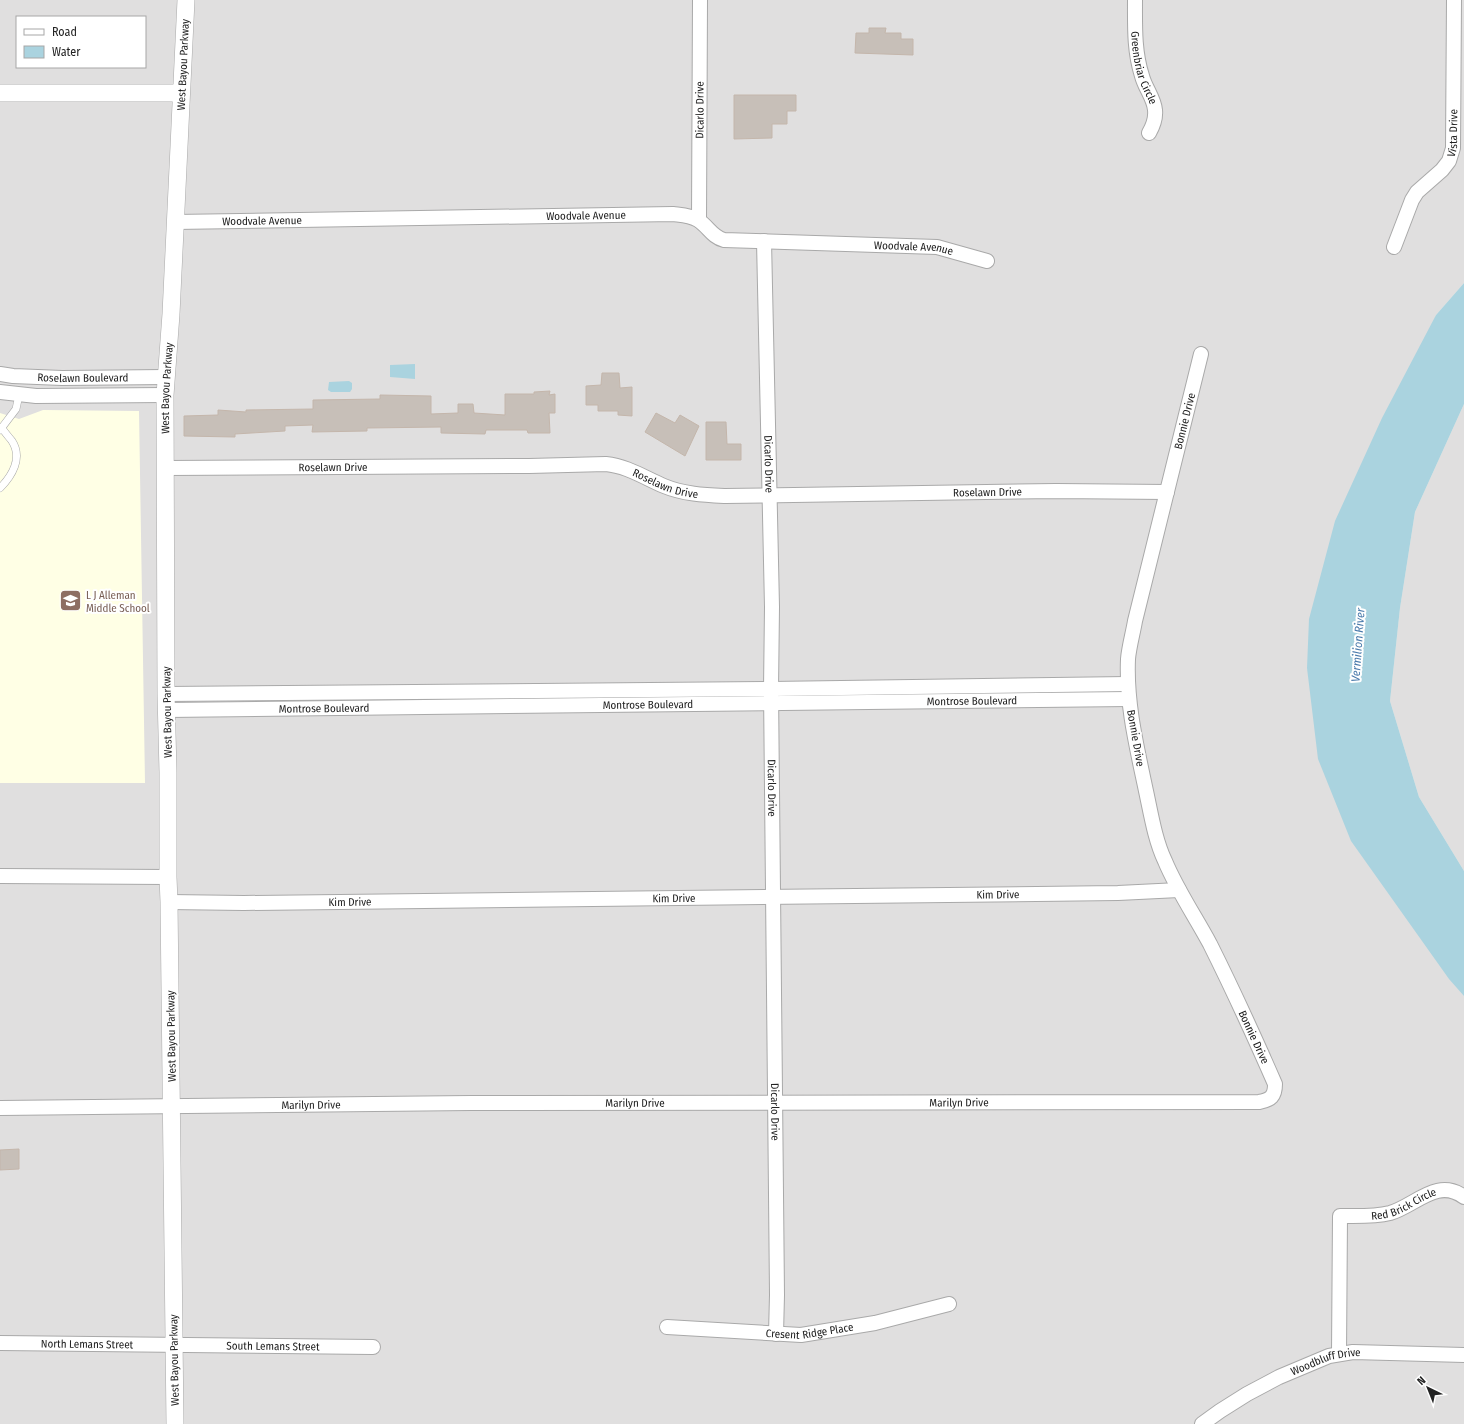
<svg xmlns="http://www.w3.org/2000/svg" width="1464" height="1424" font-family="'Fira Sans Condensed',sans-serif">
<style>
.residential{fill:#e0dfdf;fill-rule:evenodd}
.education{fill:#ffffe5}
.water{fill:#aad3df}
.building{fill:#c7bfb8;stroke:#c4b6ab}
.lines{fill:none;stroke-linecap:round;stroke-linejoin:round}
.service-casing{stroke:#a9a9a9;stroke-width:8}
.minor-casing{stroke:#a9a9a9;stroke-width:16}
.tertiary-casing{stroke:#a9a9a9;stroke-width:18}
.service{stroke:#fff;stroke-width:7}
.minor{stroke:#fff;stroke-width:14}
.tertiary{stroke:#fff;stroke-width:17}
.labels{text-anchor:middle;stroke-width:4;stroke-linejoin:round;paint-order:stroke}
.street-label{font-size:11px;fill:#222;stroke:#fff}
.education-label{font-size:11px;fill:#785e54;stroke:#fff;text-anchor:start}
.water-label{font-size:12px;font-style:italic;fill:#4a7aab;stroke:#fff}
</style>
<rect width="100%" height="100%" fill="#f2efe9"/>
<path class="residential" d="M0 0H1464V283L1436 315 1307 668 1464 994V1424H0ZM17 17H145V67H17Z
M1464 404V871L1419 797 1390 701 1400 608 1415 512Z"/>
<path class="education" d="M43 410 139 411 145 783H0V413L19 419Z"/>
<path class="water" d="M1464 283V404L1415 512 1400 608 1390 701 1419 797 1464 871V996L1449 979 1351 841 1318 759 1307 668 1309 619 1335 521 1382 418 1436 315Z
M415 364V379L390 377V365Z
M349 381 352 383V389L350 392H331L328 390 329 382Z"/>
<path class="building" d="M869 28H886L885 33H901V39H913V55L855 53 856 33H869Z
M734 95H796V111H787V124H772V138L734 139Z
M602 373H619L620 388 632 387V416L618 415V411H598V405H586V386L601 385Z
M550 391 549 395 555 394V413H549L550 433H528L527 430H486L485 434 441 433V427L367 428V431L312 432 313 425 285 426V431L235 434V437L184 436V416L218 415V410L246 412V410L313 409V400L380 399V395L431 396V414L458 413V404H473L474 413 505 415V394H534V392Z
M656 413 675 423 680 415 699 426 685 456 645 432Z
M706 422H726L727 444H741V460H706Z
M19 1149V1169L0 1170V1150Z"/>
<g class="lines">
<defs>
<path id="service" d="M0 428H2C5 433 9 437 12 441 23 458 12 476 0 488
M0 430 16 409 19 395"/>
<g id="minor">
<path id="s1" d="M1135 0C1135 26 1134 51 1142 76 1145 88 1154 98 1155 110 1156 119 1153 126 1149 133"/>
<path id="s2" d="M699 220 700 0"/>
<path id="s3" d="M175 222 673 214C681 215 690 215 698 220 708 226 712 237 724 240L937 247 987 261"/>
<path id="s4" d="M764 241 772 607 771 689 777 1295 776 1334"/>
<path id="s5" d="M1394 247 1412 200 1417 192 1442 170 1449 161 1453 148 1454 0"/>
<path id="s6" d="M0 374 13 376 62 378 166 377"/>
<path d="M0 392 36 396 165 395"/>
<path id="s7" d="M166 468 529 466 606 464C627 466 645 478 664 486 683 494 705 495 725 496L1056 491 1167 492"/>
<path d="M166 694 771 689 1128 684"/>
<path id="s8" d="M167 710 1129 699"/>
<path d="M0 876 168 877"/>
<path id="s9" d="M169 902 244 903 1118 893 1179 890"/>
<path id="s10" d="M0 1108 471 1103 1259 1102C1271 1100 1275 1096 1275 1084 1254 1036 1233 990 1210 944 1195 916 1177 890 1165 861 1155 840 1151 814 1146 791 1137 748 1126 704 1128 659 1129 647 1133 633 1135 621L1201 354"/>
<path id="s11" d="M667 1327 801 1335 875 1323 949 1304"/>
<path id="s12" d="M0 1343 373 1347"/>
<path id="s13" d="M1339 1354 1340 1216C1357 1216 1374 1217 1390 1213 1415 1206 1437 1177 1464 1197"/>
<path id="s14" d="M1202 1424 1220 1411 1247 1394 1279 1377 1329 1356 1353 1352 1464 1355"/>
</g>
<g id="tertiary">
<path d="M0 93H181"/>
<path id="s15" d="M175 1424 169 902 168 877V772L166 694 165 395 171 314 186 0"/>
</g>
</defs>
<use href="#service" class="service-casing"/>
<use href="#minor" class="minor-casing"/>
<use href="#tertiary" class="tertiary-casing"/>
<use href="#service" class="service"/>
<use href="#minor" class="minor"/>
<use href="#tertiary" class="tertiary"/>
</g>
<defs>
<symbol id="school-square" viewBox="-11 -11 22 22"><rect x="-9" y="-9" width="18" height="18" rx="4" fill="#8d6e63" stroke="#fff"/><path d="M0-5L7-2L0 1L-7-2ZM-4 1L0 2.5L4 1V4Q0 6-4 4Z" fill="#fff"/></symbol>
</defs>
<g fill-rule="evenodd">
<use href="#school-square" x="58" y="588" width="25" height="25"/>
</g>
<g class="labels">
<g class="street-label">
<text dy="4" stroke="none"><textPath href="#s15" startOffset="1360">West Bayou Parkway</textPath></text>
<text dy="4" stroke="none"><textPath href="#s1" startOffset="69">Greenbriar Circle</textPath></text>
<text dy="4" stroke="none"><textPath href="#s2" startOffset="110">Dicarlo Drive</textPath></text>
<text dy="4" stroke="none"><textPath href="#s5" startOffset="133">Vista Drive</textPath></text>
<text dy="4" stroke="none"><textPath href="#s3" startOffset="411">Woodvale Avenue</textPath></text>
<text dy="4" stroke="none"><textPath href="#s3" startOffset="87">Woodvale Avenue</textPath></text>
<text dy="4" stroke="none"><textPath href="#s3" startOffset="747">Woodvale Avenue</textPath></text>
<text dy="4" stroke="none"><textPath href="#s6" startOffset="83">Roselawn Boulevard</textPath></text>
<text dy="4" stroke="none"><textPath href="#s15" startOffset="1036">West Bayou Parkway</textPath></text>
<text dy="4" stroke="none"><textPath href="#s10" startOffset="1986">Bonnie Drive</textPath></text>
<text dy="4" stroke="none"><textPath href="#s4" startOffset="223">Dicarlo Drive</textPath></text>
<text dy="4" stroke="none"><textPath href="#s7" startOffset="167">Roselawn Drive</textPath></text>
<text dy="4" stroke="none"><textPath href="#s7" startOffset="503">Roselawn Drive</textPath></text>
<text dy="4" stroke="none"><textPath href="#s7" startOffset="827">Roselawn Drive</textPath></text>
<text dy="4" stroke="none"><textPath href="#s8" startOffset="805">Montrose Boulevard</textPath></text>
<text dy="4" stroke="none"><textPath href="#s8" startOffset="481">Montrose Boulevard</textPath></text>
<text dy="4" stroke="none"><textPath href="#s8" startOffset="157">Montrose Boulevard</textPath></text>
<text transform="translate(167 712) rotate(-91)" y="4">West Bayou Parkway</text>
<text transform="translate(1136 738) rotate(80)" y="4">Bonnie Drive</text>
<text dy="4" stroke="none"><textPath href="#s4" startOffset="547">Dicarlo Drive</textPath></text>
<text dy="4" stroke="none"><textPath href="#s9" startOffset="829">Kim Drive</textPath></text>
<text dy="4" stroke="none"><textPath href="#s9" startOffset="505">Kim Drive</textPath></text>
<text dy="4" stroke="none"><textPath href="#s9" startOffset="181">Kim Drive</textPath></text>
<text transform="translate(171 1036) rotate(-91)" y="4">West Bayou Parkway</text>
<text transform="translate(1254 1037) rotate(65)" y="4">Bonnie Drive</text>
<text dy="4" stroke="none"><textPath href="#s10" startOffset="635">Marilyn Drive</textPath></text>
<text dy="4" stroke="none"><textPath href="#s10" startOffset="959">Marilyn Drive</textPath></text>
<text dy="4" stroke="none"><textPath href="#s10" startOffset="311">Marilyn Drive</textPath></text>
<text dy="4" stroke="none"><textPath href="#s4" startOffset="871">Dicarlo Drive</textPath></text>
<text dy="4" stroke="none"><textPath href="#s13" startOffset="204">Red Brick Circle</textPath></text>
<text dy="4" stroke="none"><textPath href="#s11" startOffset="143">Cresent Ridge Place</textPath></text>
<text dy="4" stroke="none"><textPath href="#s12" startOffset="87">North Lemans Street</textPath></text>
<text dy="4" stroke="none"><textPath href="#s12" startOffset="273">South Lemans Street</textPath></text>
<text transform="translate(174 1360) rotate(-91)" y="4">West Bayou Parkway</text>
<text dy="4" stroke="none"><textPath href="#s14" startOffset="140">Woodbluff Drive</textPath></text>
</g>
<g class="education-label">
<text x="86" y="599">L J Alleman<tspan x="86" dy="13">Middle School</tspan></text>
</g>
<g class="water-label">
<text transform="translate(1358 645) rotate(-86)" y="4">Vermilion River</text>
</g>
</g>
<rect x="16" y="16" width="130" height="52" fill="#ffffff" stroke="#a7a7a7"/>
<rect x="24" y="29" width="20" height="6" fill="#ffffff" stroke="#a7a7a7"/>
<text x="52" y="36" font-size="12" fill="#222222">Road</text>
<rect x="24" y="46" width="20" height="12" fill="#aad3df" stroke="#a7a7a7"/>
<text x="52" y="56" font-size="12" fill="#222222">Water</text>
<g transform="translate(1428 1388) rotate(317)" stroke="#ffffff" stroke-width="3" paint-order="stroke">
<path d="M0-3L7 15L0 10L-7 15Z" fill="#222222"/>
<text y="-6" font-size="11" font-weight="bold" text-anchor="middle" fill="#222222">N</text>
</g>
</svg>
